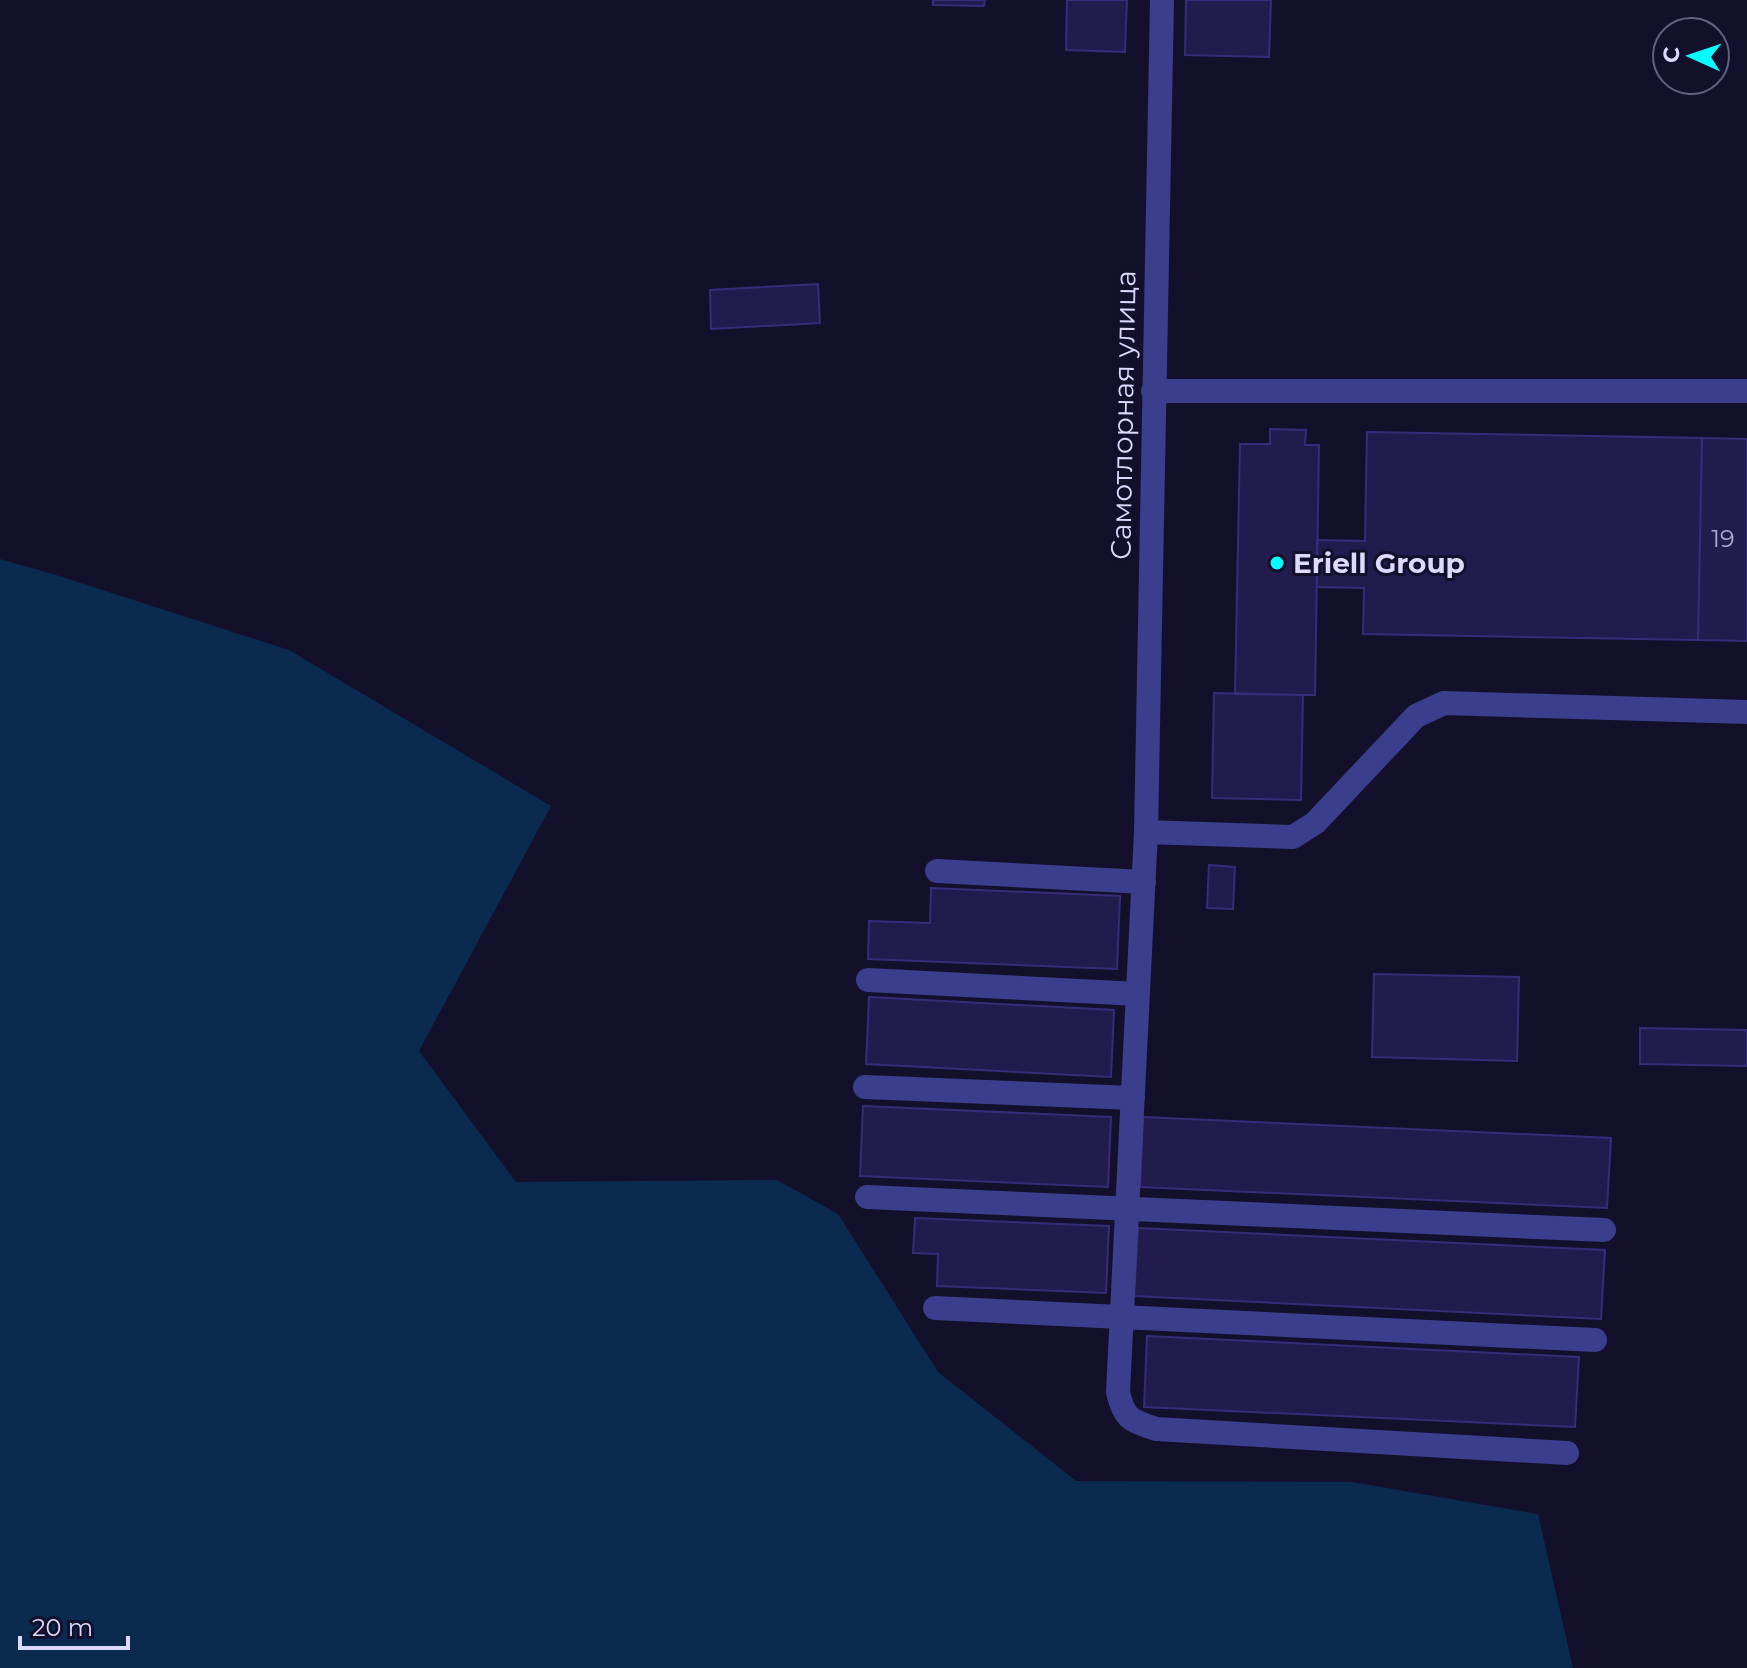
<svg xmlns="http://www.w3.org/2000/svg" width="1747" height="1668" font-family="Montserrat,sans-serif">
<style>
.water{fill:#0b2a50}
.building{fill:#211c4d;stroke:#362d7a;stroke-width:2}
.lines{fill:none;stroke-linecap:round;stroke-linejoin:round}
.minor{stroke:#3a3e8c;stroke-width:24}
.poi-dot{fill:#07fcff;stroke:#13102c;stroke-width:3}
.labels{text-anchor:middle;stroke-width:6;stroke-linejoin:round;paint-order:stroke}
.number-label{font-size:24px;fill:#adabd2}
.street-label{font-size:28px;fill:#dcdbff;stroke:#13102c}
.poi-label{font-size:28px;font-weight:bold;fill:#dcdbff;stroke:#13102c;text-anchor:start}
</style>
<rect width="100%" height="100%" fill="#13102c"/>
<path class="water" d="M0 559 56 575 289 650 551 806 419 1051 516 1182 777 1180 838 1214 938 1372 1076 1481 1352 1482 1538 1514 1573 1668H0Z"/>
<path class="building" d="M933 0H985L984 6 933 5Z
M1067 0H1127L1125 52 1066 50Z
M1186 0H1271L1269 57 1185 55Z
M818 284 820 323 711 329 710 290Z
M1270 429 1306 430 1305 445H1319L1315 695 1235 694 1240 444H1270Z
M1367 432 1702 438 1698 640 1363 634 1364 588 1317 587V540L1365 541Z
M1702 438 1747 439V641L1698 640Z
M1214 693 1303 695 1301 800 1212 798Z
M1209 865 1235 867 1233 909 1207 908Z
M931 888 1120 896 1117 969 868 959 869 921 930 923Z
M1374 974 1519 977 1517 1061 1372 1057Z
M869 997 1114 1010 1111 1077 866 1064Z
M1640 1028 1747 1030V1066L1640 1064Z
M863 1106 1111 1117 1108 1187 860 1176Z
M1143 1117 1611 1138 1607 1208 1140 1187Z
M915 1218 1109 1226 1106 1293 937 1286 938 1254 913 1253Z
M1138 1228 1605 1250 1601 1319 1134 1296Z
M1147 1336 1579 1357 1575 1427 1144 1407Z"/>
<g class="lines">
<path class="minor" d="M1162 0 1146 832 1118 1392C1124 1419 1130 1420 1156 1429L1567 1453
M1153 391H1747
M1146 832 1293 837 1315 823 1416 716 1444 703 1747 712
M937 871 1144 882
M868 980 1138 994
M865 1087 1133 1098
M867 1197 1604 1230
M935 1308 1595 1340"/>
</g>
<circle class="poi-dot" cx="1277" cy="563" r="8"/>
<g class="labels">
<g class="number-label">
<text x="1723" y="547">19</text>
</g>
<g class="street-label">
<text transform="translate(1123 415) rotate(-89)" y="10">Самотлорная улица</text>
</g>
<g class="poi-label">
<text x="1293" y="573">Eriell Group</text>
</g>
</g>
<g transform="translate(1691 56) rotate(273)"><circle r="38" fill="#13102c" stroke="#636180" stroke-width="2"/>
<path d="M0-6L14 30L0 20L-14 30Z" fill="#07fcff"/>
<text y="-12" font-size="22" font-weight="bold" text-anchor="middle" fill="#dcdbff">С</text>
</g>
<path d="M20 1636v12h108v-12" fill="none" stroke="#dcdbff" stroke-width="4"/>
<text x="32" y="1636" font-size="24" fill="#dcdbff" stroke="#13102c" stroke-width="6" paint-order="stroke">20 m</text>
</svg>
